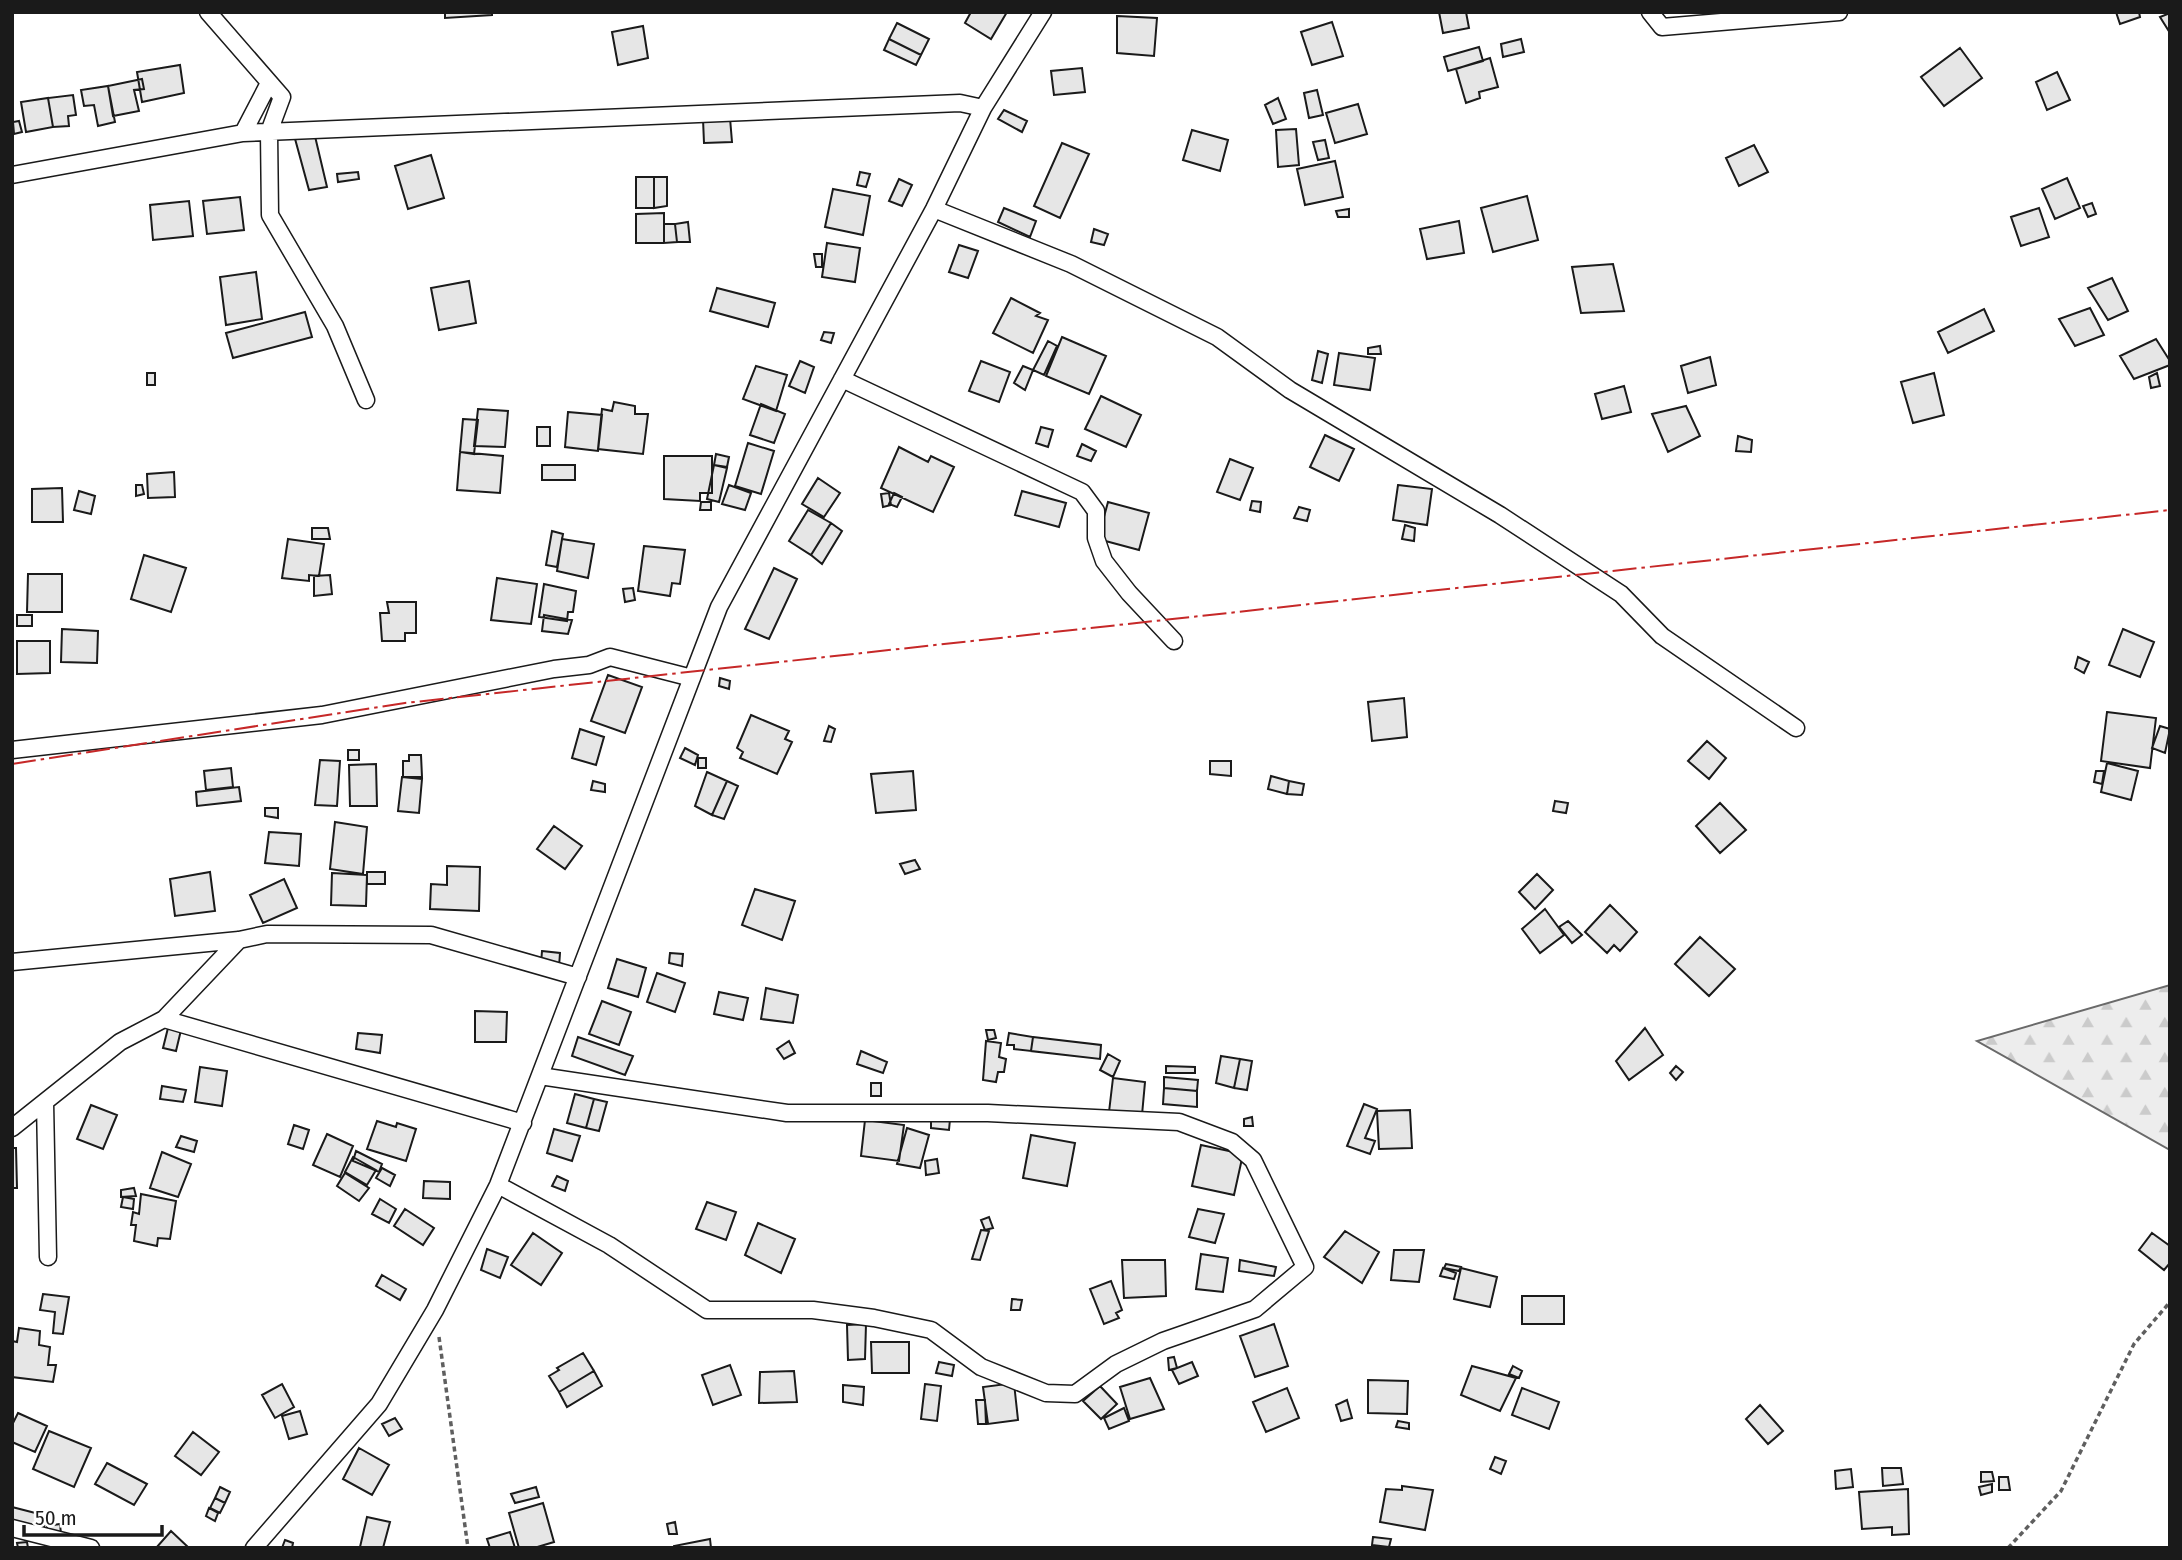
<svg xmlns="http://www.w3.org/2000/svg" width="2182" height="1560" font-family="'Fira Sans Condensed',sans-serif">
<style>
.forest{fill:url(#forest-firs);stroke:#6a6a6a;stroke-width:2}
.building{fill:#e6e6e6;stroke:#1a1a1a;stroke-width:2}
.lines{fill:none;stroke-linecap:round;stroke-linejoin:round}
.street-casing{stroke:#1a1a1a;stroke-width:19}
.path{stroke:#5f5f5f;stroke-width:3.5;stroke-dasharray:5 3.5;stroke-linecap:butt}
.street{stroke:#fff;stroke-width:16}
.power{stroke:#c62828;stroke-width:2;stroke-dasharray:24 5 3.5 5;stroke-linecap:butt}
</style>
<defs>
<pattern id="forest-firs" width="22" height="20" patternUnits="userSpaceOnUse" patternTransform="scale(1.75)"><rect width="22" height="20" fill="#ededed"/><path d="M5 1l3.5 6h-7zM16 11l3.5 6h-7z" fill="#cbcbcb"/></pattern>
</defs>
<rect width="100%" height="100%" fill="#fff"/>
<path class="forest" d="M2170 985V1150L1977 1041Z"/>
<path class="building" d="M445 12H492V15L445 18Z
M971 12H1007L991 39 965 23Z
M1439 12H1466L1469 28 1443 33Z
M2116 12H2139L2140 17 2120 24Z
M2170 13V33L2160 17Z
M1117 16 1157 18 1154 56 1117 53Z
M1332 22 1343 56 1312 65 1301 32Z
M897 23 929 39 921 55 889 39Z
M643 26 648 58 618 65 612 32Z
M889 39 921 55 916 65 884 50Z
M1521 39 1524 52 1503 57 1501 44Z
M1479 47 1483 61 1448 71 1444 57Z
M1960 48 1982 78 1944 106 1921 77Z
M1490 58 1498 87 1479 92 1480 98 1466 103 1456 69Z
M180 65 184 93 142 102 137 72Z
M1082 68 1085 92 1054 95 1051 71Z
M2057 72 2070 100 2047 110 2036 82Z
M142 79 144 89 134 90 139 111 113 116 108 86Z
M108 86 115 122 98 126 94 105 84 106 81 90Z
M1317 90 1323 115 1309 118 1304 93Z
M73 95 76 115 68 116 69 126 53 127 48 98Z
M48 98 53 127 26 132 21 102Z
M1278 98 1286 119 1273 124 1265 105Z
M1358 104 1367 134 1335 143 1326 113Z
M1004 110 1027 121 1022 132 998 119Z
M730 118 732 142 704 143 703 119Z
M19 121 22 132 14 134 13 122Z
M1296 129 1299 165 1278 167 1276 130Z
M1192 130 1228 140 1220 171 1183 160Z
M314 132 327 187 309 190 294 135Z
M1325 140 1329 158 1318 160 1313 142Z
M1062 143 1089 154 1060 218 1034 206Z
M1754 145 1768 172 1739 186 1726 158Z
M431 155 444 198 408 209 395 166Z
M1335 161 1343 197 1305 205 1297 169Z
M358 172 359 179 338 182 337 174Z
M860 172 870 174 866 187 857 185Z
M636 177H654V208H636Z
M654 177H667V206L654 208Z
M2067 178 2080 208 2055 219 2042 189Z
M899 179 912 185 902 206 889 201Z
M833 189 870 196 863 235 825 227Z
M1527 196 1538 240 1493 252 1481 208Z
M240 197 244 230 207 234 203 201Z
M189 201 193 236 153 240 150 205Z
M2092 203 2096 214 2088 217 2083 206Z
M1004 208 1036 221 1030 237 998 222Z
M2039 208 2049 237 2021 246 2011 217Z
M1349 209V217H1338L1336 211Z
M664 213V243H636V214Z
M1459 221 1464 253 1427 259 1420 229Z
M688 222 690 242H677L675 224Z
M664 224H675L677 242 664 243Z
M1094 229 1108 234 1104 245 1091 242Z
M827 243 860 248 855 282 822 277Z
M959 245 978 251 968 278 949 272Z
M814 254H822V267H816Z
M1613 264 1624 311 1581 313 1572 267Z
M256 272 262 319 226 325 220 277Z
M2112 278 2128 311 2108 320 2088 288Z
M469 281 476 323 439 330 431 288Z
M717 288 775 303 768 327 710 311Z
M1011 298 1040 313 1036 316 1048 320 1033 353 993 333Z
M2090 308 2104 335 2075 346 2059 319Z
M1984 309 1994 331 1948 353 1938 332Z
M305 312 312 337 233 358 226 333Z
M824 332 834 333 831 343 821 340Z
M1062 337 1106 356 1089 394 1046 376Z
M2156 339 2170 361V365L2134 379 2120 356Z
M1048 341 1057 346 1044 375 1033 370Z
M1380 346 1381 354H1368V348Z
M1318 351 1328 354 1322 383 1312 380Z
M1339 353 1375 358 1370 390 1334 385Z
M1710 357 1716 385 1688 393 1681 366Z
M800 361 814 367 805 393 789 386Z
M981 361 1010 372 999 402 969 391Z
M756 366 787 375 776 411 743 399Z
M1023 366 1033 370 1025 390 1014 383Z
M147 373H155V385H147Z
M1934 373 1944 415 1913 423 1901 382Z
M2157 373 2160 386 2151 388 2149 377Z
M1624 386 1631 412 1602 419 1595 394Z
M1101 396 1141 415 1126 447 1085 429Z
M614 402 635 406V414H648L643 454 598 449 602 409 612 411Z
M761 404 785 414 774 443 750 435Z
M1686 406 1700 436 1668 452 1652 414Z
M478 409 508 411 505 447 474 446Z
M568 412 602 415 598 451 565 447Z
M463 419 478 420 474 454 460 452Z
M537 427H550V446H537Z
M1041 427 1053 430 1048 447 1036 443Z
M1325 435 1354 449 1339 481 1310 467Z
M1738 436 1752 440 1751 452 1736 451Z
M748 443 774 451 761 494 735 486Z
M1082 444 1096 451 1091 461 1077 456Z
M899 447 928 462 931 456 954 467 933 512 881 488Z
M460 452 503 456 500 493 457 490Z
M716 454 729 457 727 467 714 465Z
M664 456H712V493H700V501L664 499Z
M1230 459 1253 468 1240 500 1217 492Z
M542 465H575V480H542Z
M714 465 727 468 719 502 707 499Z
M174 472 175 497 148 498 147 474Z
M818 478 840 493 824 517 802 504Z
M136 485H142L144 494 136 496Z
M729 485 751 493 745 510 722 504Z
M1398 485 1432 489 1427 525 1393 520Z
M62 488 63 522H32V489Z
M79 491 95 496 91 514 74 510Z
M1022 491 1066 503 1059 527 1015 515Z
M889 493 891 505 883 507 881 494Z
M894 493 902 497 897 507 889 504Z
M1252 501 1261 502 1260 512 1250 510Z
M701 502H711V510H700Z
M1108 502 1149 513 1139 550 1098 539Z
M1299 507 1310 510 1307 521 1294 518Z
M808 510 831 523 811 555 789 541Z
M831 523 842 531 822 564 811 555Z
M1405 525 1415 528 1414 541 1402 539Z
M312 528H328L330 539H312Z
M552 531 563 534 557 567 546 565Z
M288 539 324 544 319 576 309 575V581L282 578Z
M562 539 594 544 588 578 557 571Z
M644 546 685 550 680 584 672 583 670 596 638 591Z
M144 555 186 568 171 612 131 599Z
M774 568 797 579 769 639 745 629Z
M28 574H62V612H27Z
M330 575 332 594 314 596V576Z
M497 578 537 584 531 624 491 620Z
M544 584 576 591 573 612H568L567 621 539 617Z
M633 588 635 600 625 602 623 589Z
M387 602H416V633H405V641H382L380 613H389Z
M17 615H32V626H17Z
M544 615 572 620 568 634 542 631Z
M62 629 98 631 97 663 61 662Z
M2123 629 2154 642 2140 677 2109 665Z
M17 641H50V673L17 674Z
M2078 657 2089 662 2084 673 2075 668Z
M608 675 642 687 625 733 591 721Z
M720 678 730 681 729 689 719 686Z
M1404 698 1407 737 1372 741 1368 702Z
M2107 712 2156 718 2150 768 2101 761Z
M751 715 789 731 785 739 792 742 777 774 740 758 743 752 737 748Z
M829 726 835 729 831 742 824 741Z
M2160 726 2170 729 2165 753 2152 748Z
M580 729 604 737 596 765 572 758Z
M1707 741 1726 758 1709 779 1688 761Z
M685 748 698 755 695 765 680 758Z
M348 750H359V760H348Z
M409 755H421L422 777H403V761H409Z
M698 758H706V768H698Z
M320 760 340 761 337 806 315 805Z
M1210 761H1231V776L1210 774Z
M2107 763 2138 771 2131 800 2101 792Z
M376 764 377 806H350L349 765Z
M231 768 233 787 206 790 204 771Z
M913 771 916 810 876 813 871 774Z
M2096 771H2104L2102 784 2094 782Z
M707 772 727 781 712 815 695 806Z
M1271 776 1289 781 1287 794 1268 789Z
M402 777 422 779 419 813 398 811Z
M593 781 605 784V792L591 790Z
M727 781 738 786 724 819 712 815Z
M1289 781 1304 784 1302 795 1287 794Z
M239 787 241 801 197 806 196 792Z
M1555 801 1568 803 1566 813 1553 811Z
M1720 803 1746 830 1720 853 1696 826Z
M265 808H278V818L265 816Z
M335 822 367 827 363 874 330 869Z
M554 826 582 846 565 869 537 849Z
M269 832 301 834 299 866 265 863Z
M915 860 920 869 905 874 900 864Z
M447 866 480 867 479 911 430 909 431 884 447 885Z
M210 872 215 911 175 916 170 879Z
M367 872H385V884H367Z
M332 873 367 875 366 906 331 905Z
M1537 874 1553 890 1535 909 1519 892Z
M284 879 297 908 263 923 250 895Z
M755 889 795 901 782 940 742 925Z
M1610 905 1637 932 1620 951 1614 945 1607 953 1585 932Z
M1545 909 1564 935 1540 953 1522 929Z
M1568 921 1582 935 1572 943 1559 927Z
M1700 937 1735 969 1709 996 1675 964Z
M542 951 560 953 559 967 541 964Z
M670 953 683 954 682 966 669 963Z
M617 959 646 968 638 997 608 988Z
M657 973 685 983 675 1012 647 1002Z
M766 988 798 995 793 1023 761 1019Z
M719 992 748 998 743 1020 714 1014Z
M602 1001 631 1012 619 1045 589 1034Z
M475 1011 507 1012 506 1042H475Z
M168 1028 181 1030 176 1051 163 1048Z
M1645 1028 1663 1055 1629 1080 1616 1061Z
M986 1030H994L996 1038 988 1040Z
M358 1033 382 1035 380 1053 356 1049Z
M1009 1033 1033 1037 1031 1051 1014 1049V1045H1007Z
M578 1037 633 1056 625 1075 572 1056Z
M1033 1037 1101 1045 1100 1059 1031 1051Z
M789 1041 795 1053 784 1059 777 1049Z
M986 1041 1001 1043 999 1057 1006 1059 1004 1072H998L996 1082 983 1080Z
M861 1051 887 1062 883 1073 857 1064Z
M1108 1054 1120 1061 1113 1077 1100 1070Z
M1221 1056 1240 1059 1234 1088 1216 1083Z
M1240 1059 1252 1061 1247 1090 1234 1088Z
M1166 1066 1195 1067V1073H1166Z
M1676 1066 1683 1072 1676 1080 1670 1073Z
M200 1067 227 1071 222 1106 195 1102Z
M1164 1077 1198 1080 1197 1091 1164 1088Z
M1113 1078 1145 1082 1142 1115 1109 1112Z
M871 1083H881V1096H871Z
M162 1086 186 1090 183 1102 160 1099Z
M1164 1088 1197 1091V1107L1163 1104Z
M575 1094 594 1099 586 1128 567 1123Z
M594 1099 607 1102 599 1131 586 1128Z
M1364 1104 1377 1109 1365 1138 1375 1141 1370 1154 1347 1146Z
M91 1105 117 1115 103 1149 77 1139Z
M1410 1110 1412 1148 1379 1149 1377 1111Z
M931 1117 950 1119 949 1130 931 1128Z
M1252 1117 1253 1126H1244V1119Z
M865 1120 904 1125 899 1161 861 1156Z
M377 1121 396 1127 397 1123 416 1129 406 1161 367 1149Z
M294 1125 309 1130 303 1149 288 1144Z
M907 1128 929 1135 920 1168 897 1164Z
M554 1129 580 1136 572 1161 547 1153Z
M327 1134 353 1146 340 1177 313 1165Z
M1031 1135 1075 1143 1067 1186 1023 1178Z
M181 1136 197 1141 194 1152 176 1147Z
M1201 1145 1243 1154 1234 1195 1192 1186Z
M12 1148H16L17 1188H12Z
M356 1151 382 1164 379 1172 353 1161Z
M162 1152 191 1164 178 1197 150 1188Z
M353 1157 376 1170 367 1185 345 1172Z
M937 1159 939 1173 926 1175 925 1161Z
M382 1168 395 1175 390 1186 376 1178Z
M345 1173 369 1188 359 1201 337 1186Z
M557 1176 568 1181 565 1191 552 1186Z
M424 1181 450 1182V1199L423 1198Z
M134 1188 136 1196 121 1197V1190Z
M141 1194 176 1201 170 1239 158 1238 157 1246 134 1241 136 1225H131L133 1212 139 1214Z
M123 1197 134 1199 133 1209 121 1207Z
M380 1199 396 1209 389 1223 372 1214Z
M707 1202 736 1212 726 1240 696 1229Z
M405 1209 434 1228 423 1245 394 1226Z
M1198 1209 1224 1214 1215 1243 1189 1237Z
M989 1217 993 1228 985 1230 981 1220Z
M758 1223 795 1239 781 1273 745 1255Z
M981 1230 989 1231 980 1260 972 1259Z
M1345 1231 1379 1252 1362 1283 1324 1257Z
M533 1233 562 1253 541 1285 511 1265Z
M2152 1233 2170 1246V1263L2164 1270 2139 1250Z
M487 1249 508 1257 500 1278 481 1270Z
M1394 1250H1424L1419 1282 1391 1280Z
M1201 1254 1228 1258 1223 1292 1196 1289Z
M1122 1260H1165L1166 1296 1124 1298Z
M1240 1260 1276 1267 1274 1276 1239 1271Z
M1446 1264 1461 1267 1459 1271 1444 1268Z
M1443 1268 1456 1273 1454 1279 1440 1276Z
M1461 1268 1497 1277 1490 1307 1454 1299Z
M382 1275 406 1289 400 1300 376 1286Z
M1111 1281 1122 1310 1116 1313 1119 1318 1104 1324 1090 1289Z
M43 1294 69 1297 63 1334 53 1333 55 1312 40 1310Z
M1522 1296H1564V1324H1522Z
M1012 1299 1022 1300 1020 1310H1011Z
M866 1324 865 1359 848 1360 847 1325Z
M1274 1324 1288 1366 1255 1377 1240 1336Z
M19 1328 40 1331 39 1345 50 1347 48 1365H56L53 1382 12 1377V1341L17 1342Z
M871 1342H909V1373H872Z
M583 1353 594 1371 559 1392 549 1376 559 1370 557 1368Z
M1174 1357 1177 1368 1169 1370 1168 1358Z
M939 1362 954 1365 952 1376 936 1373Z
M1192 1362 1198 1376 1179 1384 1172 1370Z
M730 1365 741 1395 713 1405 702 1375Z
M1472 1366 1516 1378 1500 1411 1461 1395Z
M1513 1366 1522 1371 1519 1378 1509 1374Z
M594 1371 602 1386 567 1407 559 1392Z
M794 1371 797 1402 759 1403 760 1372Z
M1150 1378 1164 1409 1130 1419 1120 1387Z
M1368 1380 1408 1381 1407 1414 1368 1413Z
M1014 1383 1018 1420 988 1424 983 1387Z
M282 1384 294 1407 275 1418 262 1395Z
M925 1384 941 1386 937 1421 921 1419Z
M843 1385 864 1387 863 1405 843 1402Z
M1100 1386 1117 1404 1101 1419 1083 1401Z
M1287 1388 1299 1418 1266 1432 1253 1402Z
M1522 1388 1559 1402 1549 1429 1512 1415Z
M976 1400H985L986 1424H978Z
M1347 1400 1352 1418 1341 1421 1336 1405Z
M1760 1405 1783 1431 1768 1444 1746 1419Z
M1124 1408 1129 1421 1109 1429 1104 1418Z
M300 1411 307 1434 289 1439 282 1416Z
M18 1413 47 1426 35 1452 12 1442V1425Z
M395 1418 402 1429 389 1436 382 1424Z
M1398 1421 1409 1423V1429L1396 1427Z
M49 1431 91 1448 74 1487 33 1469Z
M193 1432 219 1452 201 1475 175 1456Z
M359 1448 389 1465 372 1495 343 1479Z
M1495 1457 1506 1461 1501 1474 1490 1469Z
M107 1463 147 1484 134 1505 95 1484Z
M1882 1468H1901L1903 1484 1883 1486Z
M1851 1469 1853 1487 1836 1489 1835 1471Z
M1981 1472H1992L1994 1481 1981 1482Z
M1999 1477H2008L2010 1490H1999Z
M1992 1484V1492L1981 1495 1979 1487Z
M1402 1486 1433 1490 1425 1530 1380 1522 1386 1489 1402 1490Z
M220 1487 230 1492 225 1503 215 1498Z
M536 1487 539 1497 515 1503 511 1494Z
M1908 1489 1909 1534 1892 1535V1527L1862 1529 1859 1492Z
M215 1498 225 1503 220 1513 210 1508Z
M543 1503 554 1542 534 1548H519L509 1513Z
M12 1507 47 1516 42 1534 12 1526Z
M209 1508 218 1513 215 1521 206 1516Z
M367 1517 390 1522 383 1548 360 1547Z
M675 1522 677 1534H669L667 1524Z
M60 1524 61 1534H47V1526Z
M171 1531 189 1548H156Z
M510 1532 515 1548H490L487 1539Z
M1373 1537 1391 1539 1389 1547 1372 1545Z
M710 1539 711 1548H674V1546Z
M285 1540 293 1543 292 1548H282Z
M27 1542 28 1548H18L17 1543Z"/>
<g class="lines">
<defs>
<path id="street" d="M208 12 282 97 269 132 270 215 335 326 366 400
M1650 12 1662 27 1839 12
M243 133 269 83
M12 175 243 133 960 103 983 108
M934 209 1071 264 1217 337 1290 390 1500 515 1621 594 1662 636 1796 728
M842 379 1082 492 1096 511V538L1104 561 1129 593 1174 641
M12 750 322 715 554 669 589 665 610 657 692 678
M12 962 239 940 267 934 431 935 578 977
M164 1019 523 1123
M45 1102 48 1257
M12 1128 120 1042 164 1019 239 940
M498 1185 609 1245 707 1310H813L874 1318 931 1330 981 1367 1046 1393 1075 1394 1116 1364 1163 1341 1255 1309 1305 1267 1253 1160 1232 1142 1179 1122 988 1113H787L540 1076
M12 1528 91 1548
M254 1548 379 1404 435 1310 498 1185 719 607 934 209 983 108 1043 12"/>
</defs>
<use href="#street" class="street-casing"/>
<path class="path" d="M439 1337 468 1548
M2008 1548 2061 1491 2134 1344 2170 1302"/>
<use href="#street" class="street"/>
<path class="power" d="M12 764 405 703 2170 510"/>
</g>
<rect width="2182" height="1560" fill="none" stroke="#1a1a1a" stroke-width="28"/>
<path d="M24 1525v10h138v-10" fill="none" stroke="#1a1a1a" stroke-width="3.5"/>
<text x="35" y="1525" font-size="21" fill="#1a1a1a" stroke="#ffffff" stroke-width="5" paint-order="stroke">50 m</text>
</svg>
